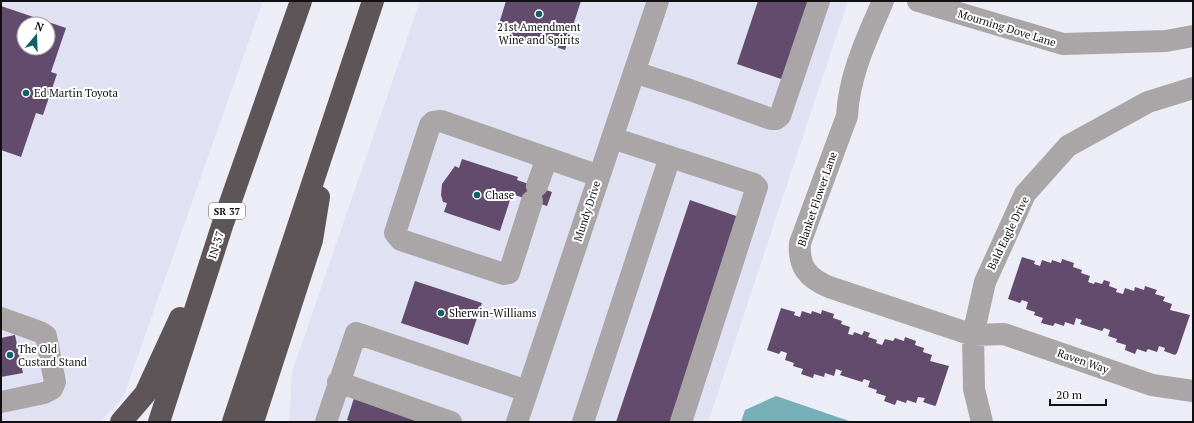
<svg xmlns="http://www.w3.org/2000/svg" width="1194" height="423" font-family="'PT Serif',serif">
<style>
.built{fill:#e0e2f3;fill-rule:evenodd}
.water{fill:#76afb7}
.building{fill:#624b6c;fill-rule:evenodd}
.lines{fill:none;stroke-linecap:round;stroke-linejoin:round}
.minor{stroke:#aaa6a7;stroke-width:22}
.highway{stroke:#5e5559;stroke-width:22}
.poi-dot{fill:#106166;stroke:#fff;stroke-width:1.5}
.labels{text-anchor:middle;stroke-width:4;stroke-linejoin:round;paint-order:stroke}
.shield{fill:#fff;stroke:#58585a;stroke-width:1}
.shield-label{font-size:10px;font-weight:bold;fill:#101013}
.poi-label{font-size:11px;fill:#101013;stroke:#fff;text-anchor:start}
.street-label{font-size:11px;fill:#101013;stroke:#fff}
</style>
<rect width="100%" height="100%" fill="#ecedf7"/>
<path class="built" d="M1 1H263L123 398 100 422H1ZM24 24H48V48H24Z
M420 1H848L708 422H289L292 372Z"/>
<path class="water" d="M776 396 852 422H741L745 410Z"/>
<path class="building" d="M506 1H581L565 50 535 40 534 44 509 35 510 31 498 27Z
M758 1H813L787 81 737 64Z
M1 6 66 28 51 72 57 74 43 115 36 113 21 157 1 150ZM24 24H48V48H24Z
M462 159 518 177 517 180 552 192 547 206 512 194 500 231 444 212 447 203 443 202 441 195 442 184 455 166 459 168Z
M690 200 742 218 674 422H616Z
M1022 257 1035 261 1034 264 1040 266 1042 260 1051 263 1052 260 1061 263 1062 259 1074 263 1073 267 1082 270 1081 273 1090 276 1088 282 1094 284 1095 282 1102 284 1104 280 1110 282 1109 286 1117 289 1116 292 1123 294 1125 288 1134 291 1135 287 1144 290 1145 286 1157 290 1155 294 1165 297 1163 301 1172 304 1170 310 1190 315 1177 353 1175 355 1164 351 1165 348 1159 346 1157 352 1148 349 1146 352 1137 349 1135 354 1125 350 1126 345 1116 342 1117 339 1108 336 1110 330 1104 328 1102 331 1080 324 1082 320 1076 318 1074 325 1065 322 1064 326 1055 323 1053 326 1041 323 1043 318 1034 315 1035 312 1026 309 1028 302 1022 300 1020 303 1008 299Z
M415 281 482 303 468 345 401 323Z
M781 308 795 312 794 315 800 317 802 311 811 314 812 311 821 314 822 310 834 314 833 318 842 321 841 324 850 327 848 334 853 335 854 332 862 335 864 331 870 333 868 337 877 340 876 343 882 345 885 339 893 341 895 338 904 341 905 337 916 341 915 345 924 348 923 352 932 355 930 361 949 366 936 405 935 406 923 402 925 398 918 397 916 403 907 400 906 403 897 400 895 405 884 401 886 396 876 393 877 390 868 387 870 381 864 379 862 382 840 375 842 371 836 369 834 376 825 373 824 377 814 374 813 378 801 374 803 369 793 366 794 363 785 360 787 353 781 351 779 354 767 350Z
M15 335 23 373 1 377V338Z
M354 398 436 422H352L347 420Z"/>
<g class="lines">
<path class="minor" d="M883 1C867 38 849 75 847 116L800 243C798 267 808 278 829 287L973 335 1004 334 1152 385 1193 391
M918 1 1063 44 1166 41 1193 36
M634 72 690 90 771 119H776L780 116 819 1
M612 138 754 184 757 187 681 422
M537 186 547 158
M532 201 509 273 504 274 401 240 395 233 430 125 433 122 441 121 599 176
M1 318 40 332 46 336 55 382 52 389 44 393 1 402
M338 382 451 422
M326 422 356 333 527 391
M517 422 658 1
M583 422 670 157
M982 422 974 389 973 335 985 282 1025 194 1068 146 1148 102 1193 88"/>
<path class="highway" d="M121 422 145 394 180 318
M159 422 223 223 301 1
M233 422 373 1
M253 422 312 240 319 197"/>
</g>
<g class="poi-dot">
<circle cx="539" cy="14" r="4"/>
<circle cx="26" cy="93" r="4"/>
<circle cx="477" cy="195" r="4"/>
<circle cx="441" cy="313" r="4"/>
<circle cx="10" cy="355" r="4"/>
</g>
<g class="labels">
<rect class="shield" x="209" y="203" width="36" height="16" rx="3"/>
<g class="shield-label">
<text x="227" y="215">SR 37</text>
</g>
<g class="poi-label">
<text x="539" y="31" text-anchor="middle">21st Amendment<tspan x="539" dy="13">Wine and Spirits</tspan></text>
<text x="34" y="97">Ed Martin Toyota</text>
<text x="485" y="199">Chase</text>
<text x="449" y="317">Sherwin-Williams</text>
<text x="18" y="353">The Old<tspan x="18" dy="13">Custard Stand</tspan></text>
</g>
<g class="street-label">
<text transform="translate(1007 28) rotate(17)" y="4">Mourning Dove Lane</text>
<text transform="translate(817 199) rotate(-71)" y="4">Blanket Flower Lane</text>
<text transform="translate(587 211) rotate(-72)" y="4">Mundy Drive</text>
<text transform="translate(1008 233) rotate(-64)" y="4">Bald Eagle Drive</text>
<text transform="translate(216 245) rotate(-72)" y="4">IN-37</text>
<text transform="translate(1083 361) rotate(19)" y="4">Raven Way</text>
</g>
</g>
<rect width="1194" height="423" fill="none" stroke="#101013" stroke-width="4"/>
<g transform="translate(36 36) rotate(19)"><circle r="19" fill="#ffffff" stroke="#9f9fa1"/>
<path d="M0-3L7 15L0 10L-7 15Z" fill="#106166"/>
<text y="-6" font-size="11" font-weight="bold" text-anchor="middle" fill="#101013">N</text>
</g>
<path d="M1050 399v6h56v-6" fill="none" stroke="#101013" stroke-width="2"/>
<text x="1056" y="399" font-size="12" fill="#101013" stroke="#ffffff" stroke-width="3" paint-order="stroke">20 m</text>
</svg>
